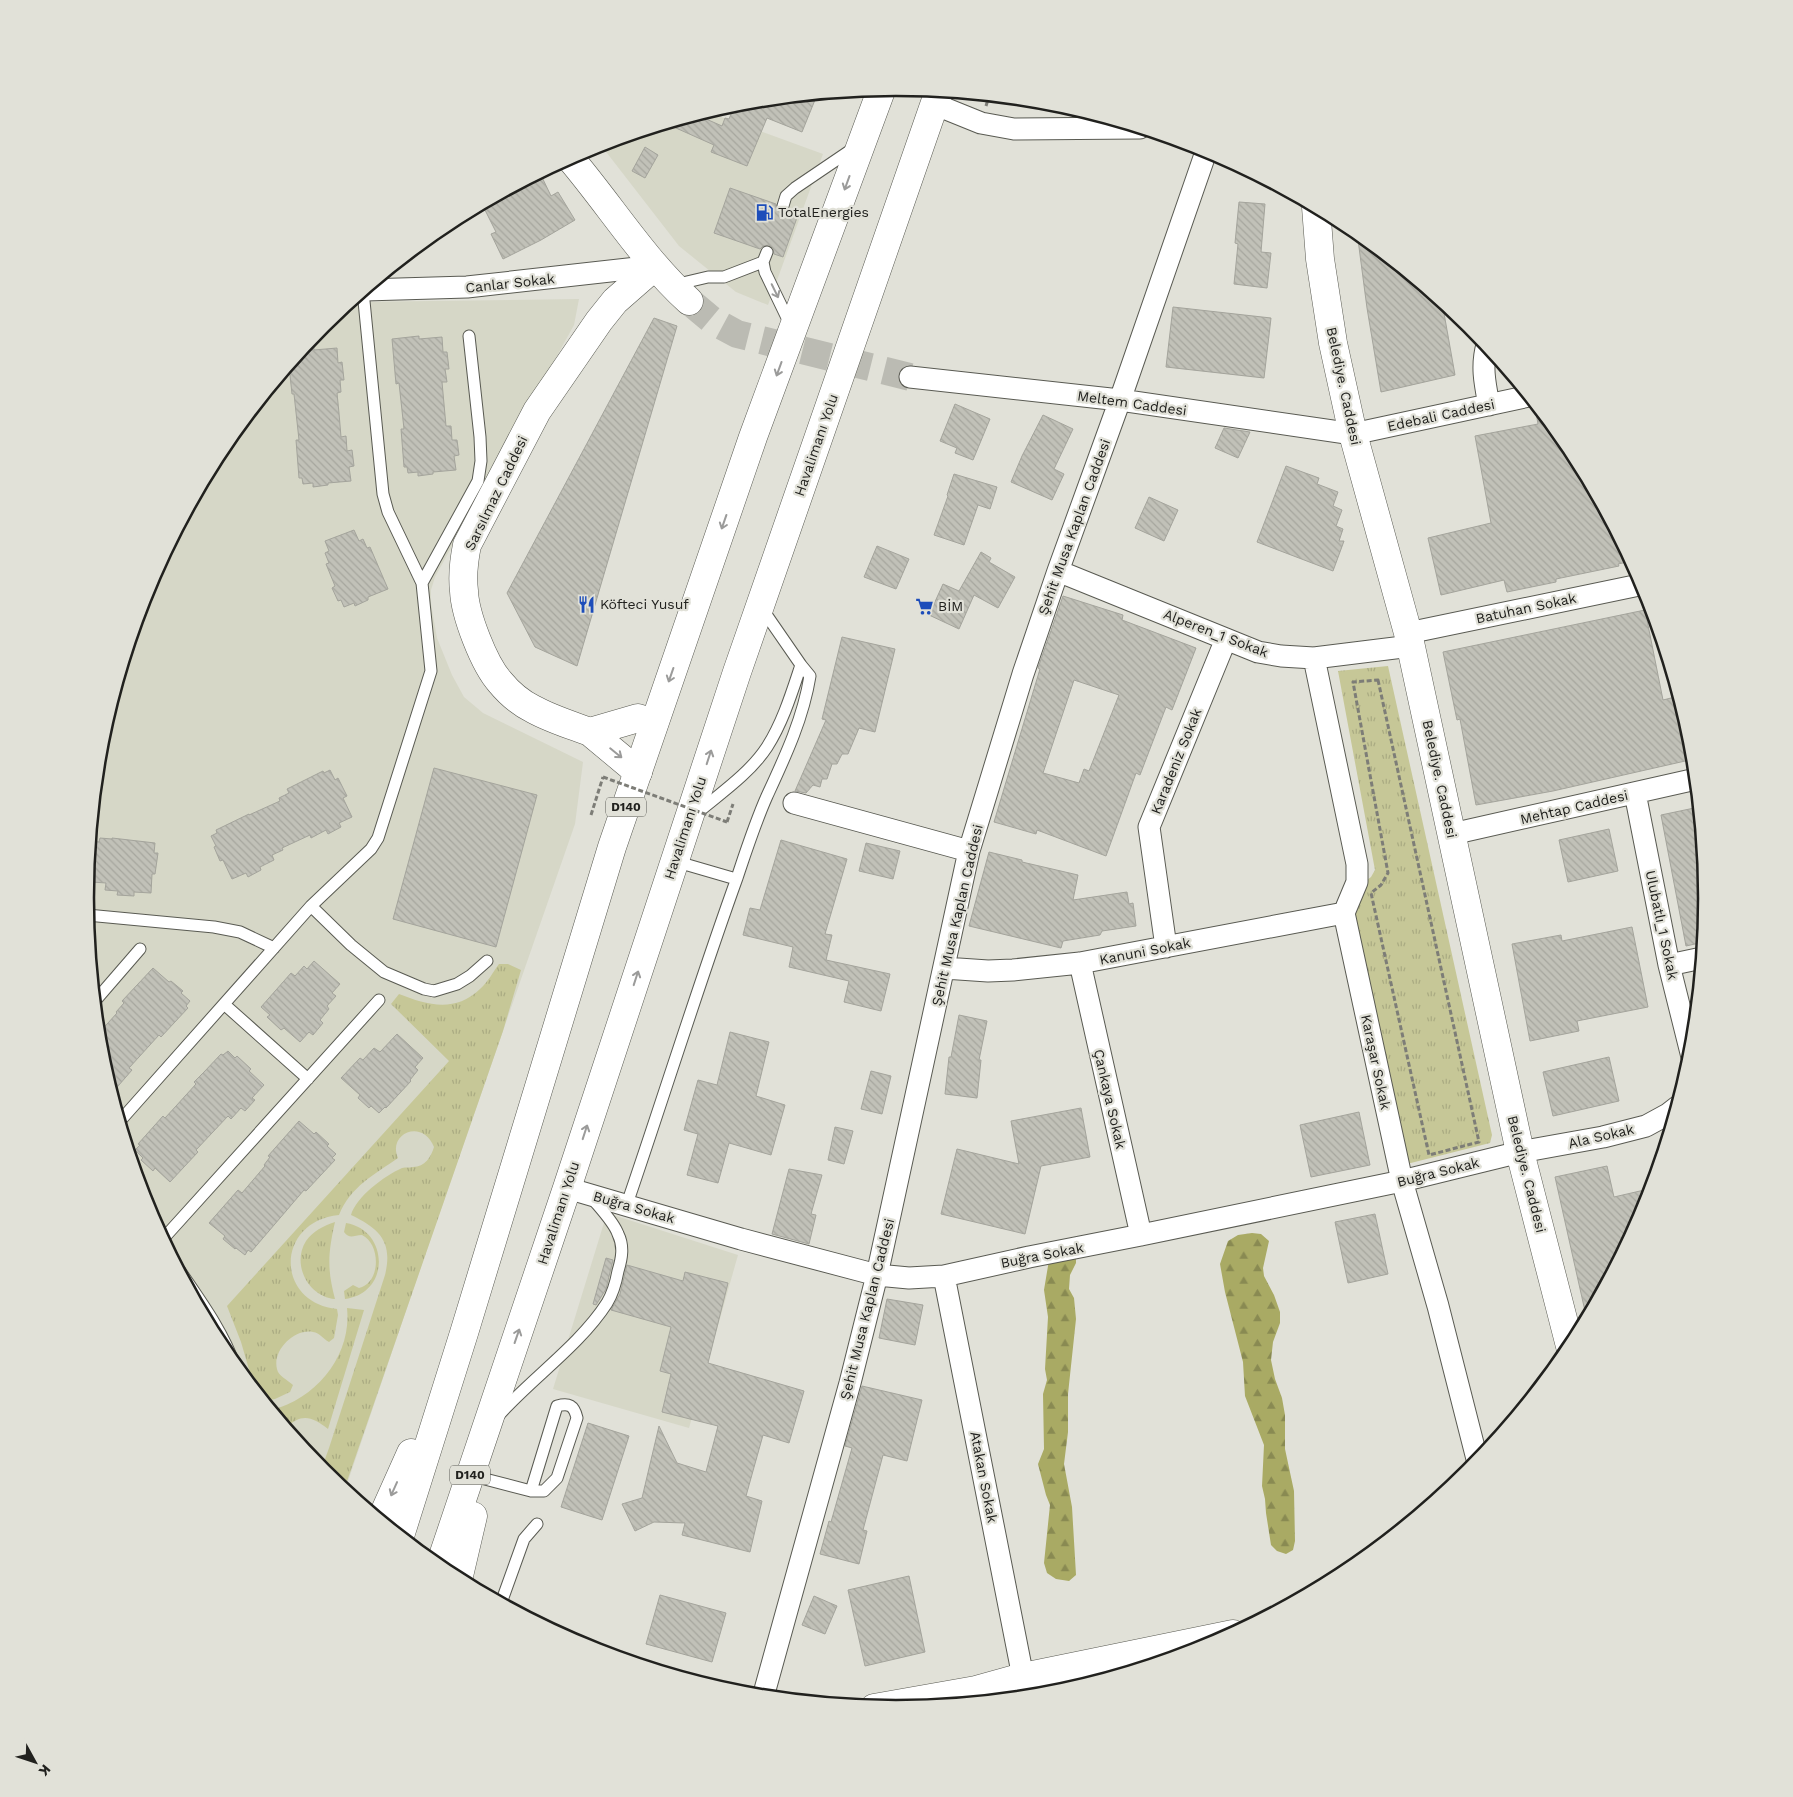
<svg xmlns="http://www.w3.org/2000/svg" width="1793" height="1797" font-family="'Work Sans',sans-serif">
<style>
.built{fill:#d6d7c7}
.forest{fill:url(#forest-firs)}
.park{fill:url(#park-tufts)}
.building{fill:url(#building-back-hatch);stroke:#a4a49c;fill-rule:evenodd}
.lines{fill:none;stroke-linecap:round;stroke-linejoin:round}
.secondary-tunnel{stroke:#bbbbb3;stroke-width:28;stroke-dasharray:28 14;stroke-linecap:butt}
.lane-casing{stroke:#595a52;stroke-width:13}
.street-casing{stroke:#595a52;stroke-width:23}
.secondary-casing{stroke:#595a52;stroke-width:29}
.highway-casing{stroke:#595a52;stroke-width:29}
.path{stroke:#7d7d77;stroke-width:3;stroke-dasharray:5 2.5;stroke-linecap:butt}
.lane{stroke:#fff;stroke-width:11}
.street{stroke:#fff;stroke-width:21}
.secondary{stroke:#fff;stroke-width:28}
.highway{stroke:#fff;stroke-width:28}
.path-bridge{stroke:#7d7d77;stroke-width:3;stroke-dasharray:5 2.5;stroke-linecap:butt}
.oneway{stroke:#9b9b9a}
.labels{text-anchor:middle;stroke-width:4.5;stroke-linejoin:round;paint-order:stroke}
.shield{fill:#e1e1d8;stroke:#5b5b56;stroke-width:1}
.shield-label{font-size:12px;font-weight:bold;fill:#21211e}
.poi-label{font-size:14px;fill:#21211e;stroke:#e1e1d8;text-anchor:start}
.street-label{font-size:14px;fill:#21211e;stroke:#e1e1d8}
.rim{fill:none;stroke:#21211e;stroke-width:2.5}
</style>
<defs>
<pattern id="forest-firs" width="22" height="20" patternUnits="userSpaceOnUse" patternTransform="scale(1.25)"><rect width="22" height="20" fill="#a9aa64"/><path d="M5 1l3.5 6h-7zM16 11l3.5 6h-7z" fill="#898a52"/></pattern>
<pattern id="park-tufts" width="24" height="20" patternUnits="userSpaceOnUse" patternTransform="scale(1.25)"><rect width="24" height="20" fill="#c6c797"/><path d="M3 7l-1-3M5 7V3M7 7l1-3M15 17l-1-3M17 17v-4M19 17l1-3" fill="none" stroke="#aaab82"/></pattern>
<pattern id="building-back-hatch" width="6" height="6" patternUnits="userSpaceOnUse" patternTransform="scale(1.25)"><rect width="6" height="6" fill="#c1c1b8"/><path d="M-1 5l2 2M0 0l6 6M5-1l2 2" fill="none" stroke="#a6a69e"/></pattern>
</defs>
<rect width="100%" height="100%" fill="#e1e1d8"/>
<path class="built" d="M708 112 823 154 768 305 736 292 679 246 600 144Z
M579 299 574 325 435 577 431 590V604L437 638 452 675 464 697 483 713 583 762 575 824 424 1258 345 1490 322 1472 222 1349 147 1209 101 1057 85 898 101 740 147 588 222 447 323 324 350 302Z
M607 1213 738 1255 689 1428 553 1389Z
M1171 1659 1055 1694 988 1701 991 1694Z"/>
<path class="forest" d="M1252 1233 1261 1234 1269 1241 1263 1268 1264 1276 1274 1295 1280 1312V1323L1273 1342 1271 1360 1275 1379 1282 1398 1285 1415V1449L1294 1491 1295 1541 1293 1550 1286 1554 1277 1551 1271 1545 1266 1513 1265 1499 1262 1486 1264 1445 1245 1396 1243 1362 1225 1292 1220 1264 1228 1241 1238 1235Z
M1050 1254 1076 1256V1263L1070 1275 1069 1289 1074 1298 1076 1319 1068 1394V1432L1064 1464 1072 1507 1076 1575 1069 1581 1056 1579 1047 1573 1044 1563 1050 1505 1046 1495 1038 1464 1044 1449 1043 1394 1047 1380 1045 1369 1048 1317 1044 1290Z"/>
<path class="park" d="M1388 666 1492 1135 1490 1143 1391 1168 1346 896 1371 877 1375 870 1338 671Z
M499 964H508L521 970 503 1031 344 1490 322 1472 317 1466 325 1459 329 1448 385 1275C393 1242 380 1229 351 1215 356 1197 384 1176 402 1168 406 1167 409 1168 413 1167 425 1167 431 1157 434 1147 423 1118 387 1133 398 1158 375 1174 350 1187 339 1215 276 1221 274 1302 337 1309L338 1315 334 1338 329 1342C323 1339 320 1333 313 1332 295 1328 272 1350 277 1369 278 1376 288 1380 293 1385L290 1392 275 1399 264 1401 255 1390 241 1342 227 1306 449 1061 391 1004 399 994C427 1005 455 1013 480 989 488 982 493 972 499 964Z
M335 1222C328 1253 327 1269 335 1299 309 1297 291 1265 306 1241 313 1231 323 1226 335 1222Z
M346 1223C389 1230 391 1293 345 1299L344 1291 353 1285 359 1288C381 1283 381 1244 362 1235 354 1235 350 1240 344 1232Z
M347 1308 364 1310 328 1429C312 1416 301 1413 286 1428L272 1410C317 1398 352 1355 347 1308Z"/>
<path class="building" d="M817 95 802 132 767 118 747 166 711 152 714 145 667 124 697 115 722 126 725 118 729 119 735 104Z
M645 147 658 155 645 178 632 171Z
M540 173 551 196 558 192 575 220 541 240 503 259 491 234 496 232 482 204Z
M730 188 776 204V208L780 213H785L790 209 799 212 783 257 774 254 773 248 769 245 763 246 760 249 714 233Z
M1239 202 1265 204 1261 252 1271 253 1267 288 1234 284 1238 244 1235 243Z
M1357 232 1442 302 1455 375 1381 392 1367 308Z
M1173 307 1271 318 1264 378 1166 367Z
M654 318 677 326 577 666 535 647 507 593Z
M313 336 314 350 337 348 338 363 342 362 344 380H340L341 392 337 393 339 413 341 437 346 436 347 451 352 450 354 466 349 467 351 481 328 483V485L313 487V483L303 484 302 478H299L296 440H299L294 394H292L289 366Z
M419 336V339L442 337 443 352H447L449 369H445L447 382H442L446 426H451L452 440H457L459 455 454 456 456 470 433 472V474L418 476V472L408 473 407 467H404L401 429H404L399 383 396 384 392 339Z
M955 404 990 419 973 460 955 453 957 448 940 441Z
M1537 406 1571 448 1632 561 1618 564 1619 566 1556 579V582L1507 592 1504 580 1441 595 1428 538 1491 523 1475 436 1538 424 1535 407Z
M1043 415 1073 429 1054 469 1064 474 1052 500 1011 482 1022 456Z
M1224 428 1250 432 1238 458 1215 448Z
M1286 466 1319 478 1317 484 1338 492 1333 506 1342 510 1336 526 1343 529 1339 541H1344L1333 571 1257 542Z
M954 474 997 487 990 509 978 505 964 545 934 535 948 496 947 495Z
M1149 497 1178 510 1164 541 1135 528Z
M354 530 359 541 363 539 367 548 370 547 388 589 368 597V600L355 606 354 603 344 607 341 600 338 601 332 588 335 586 326 564 329 563 325 553 329 551 325 541Z
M877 546 909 559 896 589 864 577Z
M981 552 991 558 989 562 1015 577 998 608 974 595 959 629 929 615 943 584 959 591Z
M1063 596 1123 615 1122 620 1196 648 1172 710 1166 707 1140 775 1136 773 1106 856 1037 830 1036 834 994 822 1040 669 1038 668ZM1074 680 1119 695 1089 771 1084 769 1079 783 1043 773Z
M1645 610 1663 700 1679 696 1692 740 1694 759 1553 791 1476 805 1460 719 1457 720 1443 652Z
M842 637 895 649 875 732 859 728 848 754H842L837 764H832L827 779H822L820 787 813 785 806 793 795 791 826 720 822 719Z
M434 768 537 795 496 947 393 919Z
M330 770 335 780 338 778 347 796 343 798 352 817 339 823 341 827 328 834 326 830 311 838 310 835 282 848 283 850 272 855 274 860 260 867 261 870 248 877 246 873 232 879 223 860 220 861 214 847 216 846 211 836 217 833 216 830 249 814V815L280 801 279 798 289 793 287 789 323 771 324 773Z
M1699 807 1708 899 1704 942 1686 946 1661 815Z
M1609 829 1618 871 1568 882 1559 840Z
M100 838 112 839V838L155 843 154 853H158L155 874H152L151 893 134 892V896L117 895 118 891 105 890 106 883 92 882V878L87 877 91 841 99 842Z
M781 840 847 859 825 934 832 935 826 960 890 974 881 1011 844 1002 849 981 789 967 793 947 743 935 750 908 760 910Z
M866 843 900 851 893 879 859 871Z
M989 852 1022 860V862L1078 875 1073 900 1127 892 1129 904 1133 903 1136 926 1102 931 1100 935 1063 941 1061 948 969 926Z
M1632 927 1648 1007 1577 1021 1579 1031 1530 1041 1512 944 1561 935 1562 941Z
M314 961 340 984 332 993 336 996 327 1006 329 1009 320 1020 323 1023 313 1035 309 1032 300 1042 284 1028 281 1030 267 1017 270 1015 261 1007 291 973 295 976 304 966 307 969Z
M153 968 169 982 171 981 183 991 181 993 190 1001 186 1006 188 1008 161 1037 159 1035 129 1068 132 1070 112 1093 101 1057 98 1034 117 1013 116 1012 124 1003 122 1001Z
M959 1015 987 1021 979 1060H981L977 1098 945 1094 949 1057H951Z
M730 1032 769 1042 756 1096 785 1105 771 1155 729 1143 718 1183 687 1175 698 1134 684 1130 698 1080 717 1085Z
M397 1034 423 1058 415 1067 418 1070 410 1080 411 1081 386 1108 385 1107 379 1113 371 1106 369 1108 358 1098 360 1095 341 1078 360 1058 363 1060 374 1048 380 1052Z
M228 1051 235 1058 237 1056 251 1069 249 1071 264 1085 252 1098 255 1100 245 1111 241 1108 231 1119 228 1116 196 1150 198 1152 170 1182 155 1168 153 1171 141 1160 143 1158 135 1150 140 1145 138 1144 163 1116 165 1118 176 1106 196 1084 194 1082 204 1072 221 1054 223 1055Z
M1609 1057 1619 1101 1553 1116 1543 1072Z
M871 1071 891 1076 882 1114 861 1109Z
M1081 1108 1090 1157 1041 1166 1025 1234 941 1214 957 1149 1019 1164 1011 1121Z
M1359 1112 1370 1165 1311 1177 1300 1125Z
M299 1121 314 1134 316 1132 329 1144 327 1146 336 1154 332 1158 335 1160 306 1191 304 1190 251 1252 248 1250 245 1255 236 1248 235 1249 223 1239 225 1236 209 1223 238 1190 242 1193 265 1166 264 1165 270 1157 268 1156Z
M835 1127 853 1131 844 1164 828 1160Z
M1607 1166 1614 1197 1653 1188 1646 1209 1587 1320 1555 1177Z
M789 1169 822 1175 811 1214 816 1215 809 1244 772 1234Z
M1375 1214 1388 1274 1348 1283 1335 1222Z
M606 1258 613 1260 606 1289 596 1305 593 1304Z
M627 1265 683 1281 685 1272 728 1283 708 1363 804 1391 789 1443 763 1435 746 1496 762 1501 750 1552 682 1535 685 1523 654 1522 635 1531 622 1504 642 1498 659 1426 677 1463 706 1472 718 1426 662 1412 671 1374 660 1371 671 1327 611 1310 620 1294Z
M887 1299 923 1305 915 1345 879 1338Z
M862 1386 922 1400 907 1461 883 1455 863 1530 867 1531 859 1564 820 1554 829 1521 831 1522 852 1448 845 1446Z
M588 1423 629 1436 602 1520 561 1507Z
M909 1576 925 1652 865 1666 848 1590Z
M660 1595 726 1613 712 1662 646 1644Z
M814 1596 837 1606 825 1634 802 1625Z"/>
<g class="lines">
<path class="secondary-tunnel" d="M689 301 713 321 737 334 910 377"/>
<defs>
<path id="lane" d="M783 206 786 196 795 188 854 148
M767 252 763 262 765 272 791 326
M674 285 708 277H724L763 262
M363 291 383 494 388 512 422 583 478 481 481 461 480 437 469 336
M697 813C721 793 750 773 767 747 783 722 792 692 801 665L761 607
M674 861 736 879
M311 906 351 945 384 972 424 989 434 991 457 984 470 976 487 961
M87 915 214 927 240 932 274 948
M95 1001 140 949
M224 1004 308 1079
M120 1121 311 906 371 849 378 838 431 671 422 583
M627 1204C664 1096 698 986 737 878 746 851 755 823 767 796 785 757 803 719 810 676L801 665
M163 1239 379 1000
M180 1271C201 1302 222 1330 235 1366
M499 1415C532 1378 580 1345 607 1303 613 1293 616 1282 618 1271 622 1258 624 1246 618 1234 614 1222 599 1207 591 1197
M481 1478 531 1491H544L557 1478 577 1418C574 1405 569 1403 557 1406L531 1491
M501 1603 524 1539 537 1524"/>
<path id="street" d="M934 104 981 123 1014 129 1140 128
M365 290 467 287 655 266
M1487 345C1481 366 1485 384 1489 405
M910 377 1120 400 1353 434 1529 396
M1058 571 1258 652 1281 656 1314 658 1411 646
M1408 633 1644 584
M1314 658 1357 864V882L1344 913 1402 1181 1438 1306 1478 1463
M1635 793 1669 965 1692 1057
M794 803 969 851
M1452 834 1696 779
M1166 947 1149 827 1226 639
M1080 963 1141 1235
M1669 965 1702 958
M944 968 988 971 1013 970 1080 963 1344 913
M567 1188 741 1239 877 1275 909 1278 944 1276 1029 1257 1141 1235 1402 1181 1520 1152 1603 1137 1646 1126 1668 1114 1677 1107
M944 1276 1023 1677
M763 1697 850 1383 877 1275 969 851 1023 674 1058 571 1120 400 1207 149"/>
<path id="secondary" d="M570 158C610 205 643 259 689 301
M1316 207 1320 259 1333 343 1353 434 1408 633 1520 1152 1571 1350
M590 732C571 725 551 719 533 709 521 703 509 693 500 682 484 664 465 615 464 591 462 575 464 560 467 545L537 411 599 321 615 301 655 266
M638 772 590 732 638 718 654 723
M874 1708 976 1690 1023 1677 1233 1634"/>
<path id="highway" d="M381 1520 411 1453
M400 1536 464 1333 612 847 753 437 882 88
M439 1568 567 1188 737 672 939 91
M458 1580 473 1516"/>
</defs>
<use href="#lane" class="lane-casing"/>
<use href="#street" class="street-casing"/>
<use href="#secondary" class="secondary-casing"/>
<use href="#highway" class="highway-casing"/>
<path class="path" d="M986 106 989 96
M1508 370 1509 377 1513 376
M1378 680 1479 1142 1429 1155 1371 893 1381 885 1388 873 1353 682Z
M591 815 603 777
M727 822 733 804"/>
<use href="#lane" class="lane"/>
<use href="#street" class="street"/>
<use href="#secondary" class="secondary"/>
<use href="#highway" class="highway"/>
<path class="path-bridge" d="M603 777 727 822"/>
</g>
<defs><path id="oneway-shaft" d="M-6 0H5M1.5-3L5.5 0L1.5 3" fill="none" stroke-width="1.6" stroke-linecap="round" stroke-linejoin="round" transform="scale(1.25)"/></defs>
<g class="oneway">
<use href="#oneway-shaft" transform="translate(847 183) rotate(110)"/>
<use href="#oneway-shaft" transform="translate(775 291) rotate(64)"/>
<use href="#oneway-shaft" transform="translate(779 369) rotate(110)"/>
<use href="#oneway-shaft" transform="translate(724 522) rotate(109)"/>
<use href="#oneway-shaft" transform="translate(671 675) rotate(109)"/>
<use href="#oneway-shaft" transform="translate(616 753) rotate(39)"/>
<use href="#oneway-shaft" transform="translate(709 757) rotate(-72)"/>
<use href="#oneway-shaft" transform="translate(636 978) rotate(-72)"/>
<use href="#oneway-shaft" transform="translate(585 1132) rotate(-72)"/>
<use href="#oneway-shaft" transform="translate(517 1336) rotate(-71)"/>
<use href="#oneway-shaft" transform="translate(394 1489) rotate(114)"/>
</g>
<defs>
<symbol id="fuel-bare" viewBox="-9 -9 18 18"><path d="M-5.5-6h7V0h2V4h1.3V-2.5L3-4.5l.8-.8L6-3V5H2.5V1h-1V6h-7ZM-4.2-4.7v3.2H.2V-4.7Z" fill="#1d4dba" stroke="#e1e1d8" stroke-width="2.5" paint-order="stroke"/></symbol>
<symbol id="restaurant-bare" viewBox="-9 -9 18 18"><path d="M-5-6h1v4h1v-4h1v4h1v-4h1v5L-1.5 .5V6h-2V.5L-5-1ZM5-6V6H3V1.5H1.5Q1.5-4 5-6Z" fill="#1d4dba" stroke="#e1e1d8" stroke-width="2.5" paint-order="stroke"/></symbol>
<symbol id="supermarket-bare" viewBox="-9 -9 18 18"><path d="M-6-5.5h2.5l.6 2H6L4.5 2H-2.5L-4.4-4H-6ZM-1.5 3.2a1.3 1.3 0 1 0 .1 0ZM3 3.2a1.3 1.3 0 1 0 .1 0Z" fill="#1d4dba" stroke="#e1e1d8" stroke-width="2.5" paint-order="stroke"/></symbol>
</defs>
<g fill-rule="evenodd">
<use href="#fuel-bare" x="752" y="200" width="25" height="25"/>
<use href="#restaurant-bare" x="574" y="592" width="25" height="25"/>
<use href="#supermarket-bare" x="912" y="594" width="25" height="25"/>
</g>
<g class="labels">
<g class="shield">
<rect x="606" y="797.5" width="40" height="19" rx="4"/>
<rect x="450" y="1465.5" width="40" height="19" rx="4"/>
</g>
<g class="shield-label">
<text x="626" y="811">D140</text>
<text x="470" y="1479">D140</text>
</g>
<g class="poi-label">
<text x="778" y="217">TotalEnergies</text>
<text x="600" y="609">Köfteci Yusuf</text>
<text x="938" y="611">BİM</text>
</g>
<g class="street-label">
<text transform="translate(510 283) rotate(-6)" y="5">Canlar Sokak</text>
<text transform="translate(1344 386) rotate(78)" y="5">Belediye. Caddesi</text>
<text transform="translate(1132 403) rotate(8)" y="5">Meltem Caddesi</text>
<text transform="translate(1441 415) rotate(-12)" y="5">Edebali Caddesi</text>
<text transform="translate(816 445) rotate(-71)" y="5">Havalimanı Yolu</text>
<text transform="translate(496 493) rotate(-64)" y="5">Sarsılmaz Caddesi</text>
<text transform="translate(1074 527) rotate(-70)" y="5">Şehit Musa Kaplan Caddesi</text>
<text transform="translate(1526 608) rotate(-12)" y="5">Batuhan Sokak</text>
<text transform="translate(1216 633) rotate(21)" y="5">Alperen_1 Sokak</text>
<text transform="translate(1176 761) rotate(-68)" y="5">Karadeniz Sokak</text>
<text transform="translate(1440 779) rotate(78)" y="5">Belediye. Caddesi</text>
<text transform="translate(1574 807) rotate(-13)" y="5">Mehtap Caddesi</text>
<text transform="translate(685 828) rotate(-72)" y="5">Havalimanı Yolu</text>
<text transform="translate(957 915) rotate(-77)" y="5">Şehit Musa Kaplan Caddesi</text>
<text transform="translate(1662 925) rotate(78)" y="5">Ulubatlı_1 Sokak</text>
<text transform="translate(1145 951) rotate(-11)" y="5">Kanuni Sokak</text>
<text transform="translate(1376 1062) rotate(78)" y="5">Karaşar Sokak</text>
<text transform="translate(1110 1099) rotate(77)" y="5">Çankaya Sokak</text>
<text transform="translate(1601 1136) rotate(-13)" y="5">Ala Sokak</text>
<text transform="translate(1438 1172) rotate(-14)" y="5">Buğra Sokak</text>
<text transform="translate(1527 1174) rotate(76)" y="5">Belediye. Caddesi</text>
<text transform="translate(634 1207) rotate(16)" y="5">Buğra Sokak</text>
<text transform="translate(558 1213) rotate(-72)" y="5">Havalimanı Yolu</text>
<text transform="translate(1042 1255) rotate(-11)" y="5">Buğra Sokak</text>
<text transform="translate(867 1309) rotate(-76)" y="5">Şehit Musa Kaplan Caddesi</text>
<text transform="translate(984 1477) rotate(79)" y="5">Atakan Sokak</text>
</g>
</g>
<path d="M0 0H1793V1797H0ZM94 898a802 802 0 1 1 1604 0a802 802 0 1 1-1604 0Z" fill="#e1e1d8" fill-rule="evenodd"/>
<path class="rim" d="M94 898a802 802 0 1 1 1604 0a802 802 0 1 1-1604 0Z"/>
<g transform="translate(35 1762) rotate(130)" stroke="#e1e1d8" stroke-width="4" paint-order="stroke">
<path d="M0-4L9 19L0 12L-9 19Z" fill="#21211e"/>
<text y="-8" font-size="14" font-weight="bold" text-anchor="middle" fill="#21211e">K</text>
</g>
</svg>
